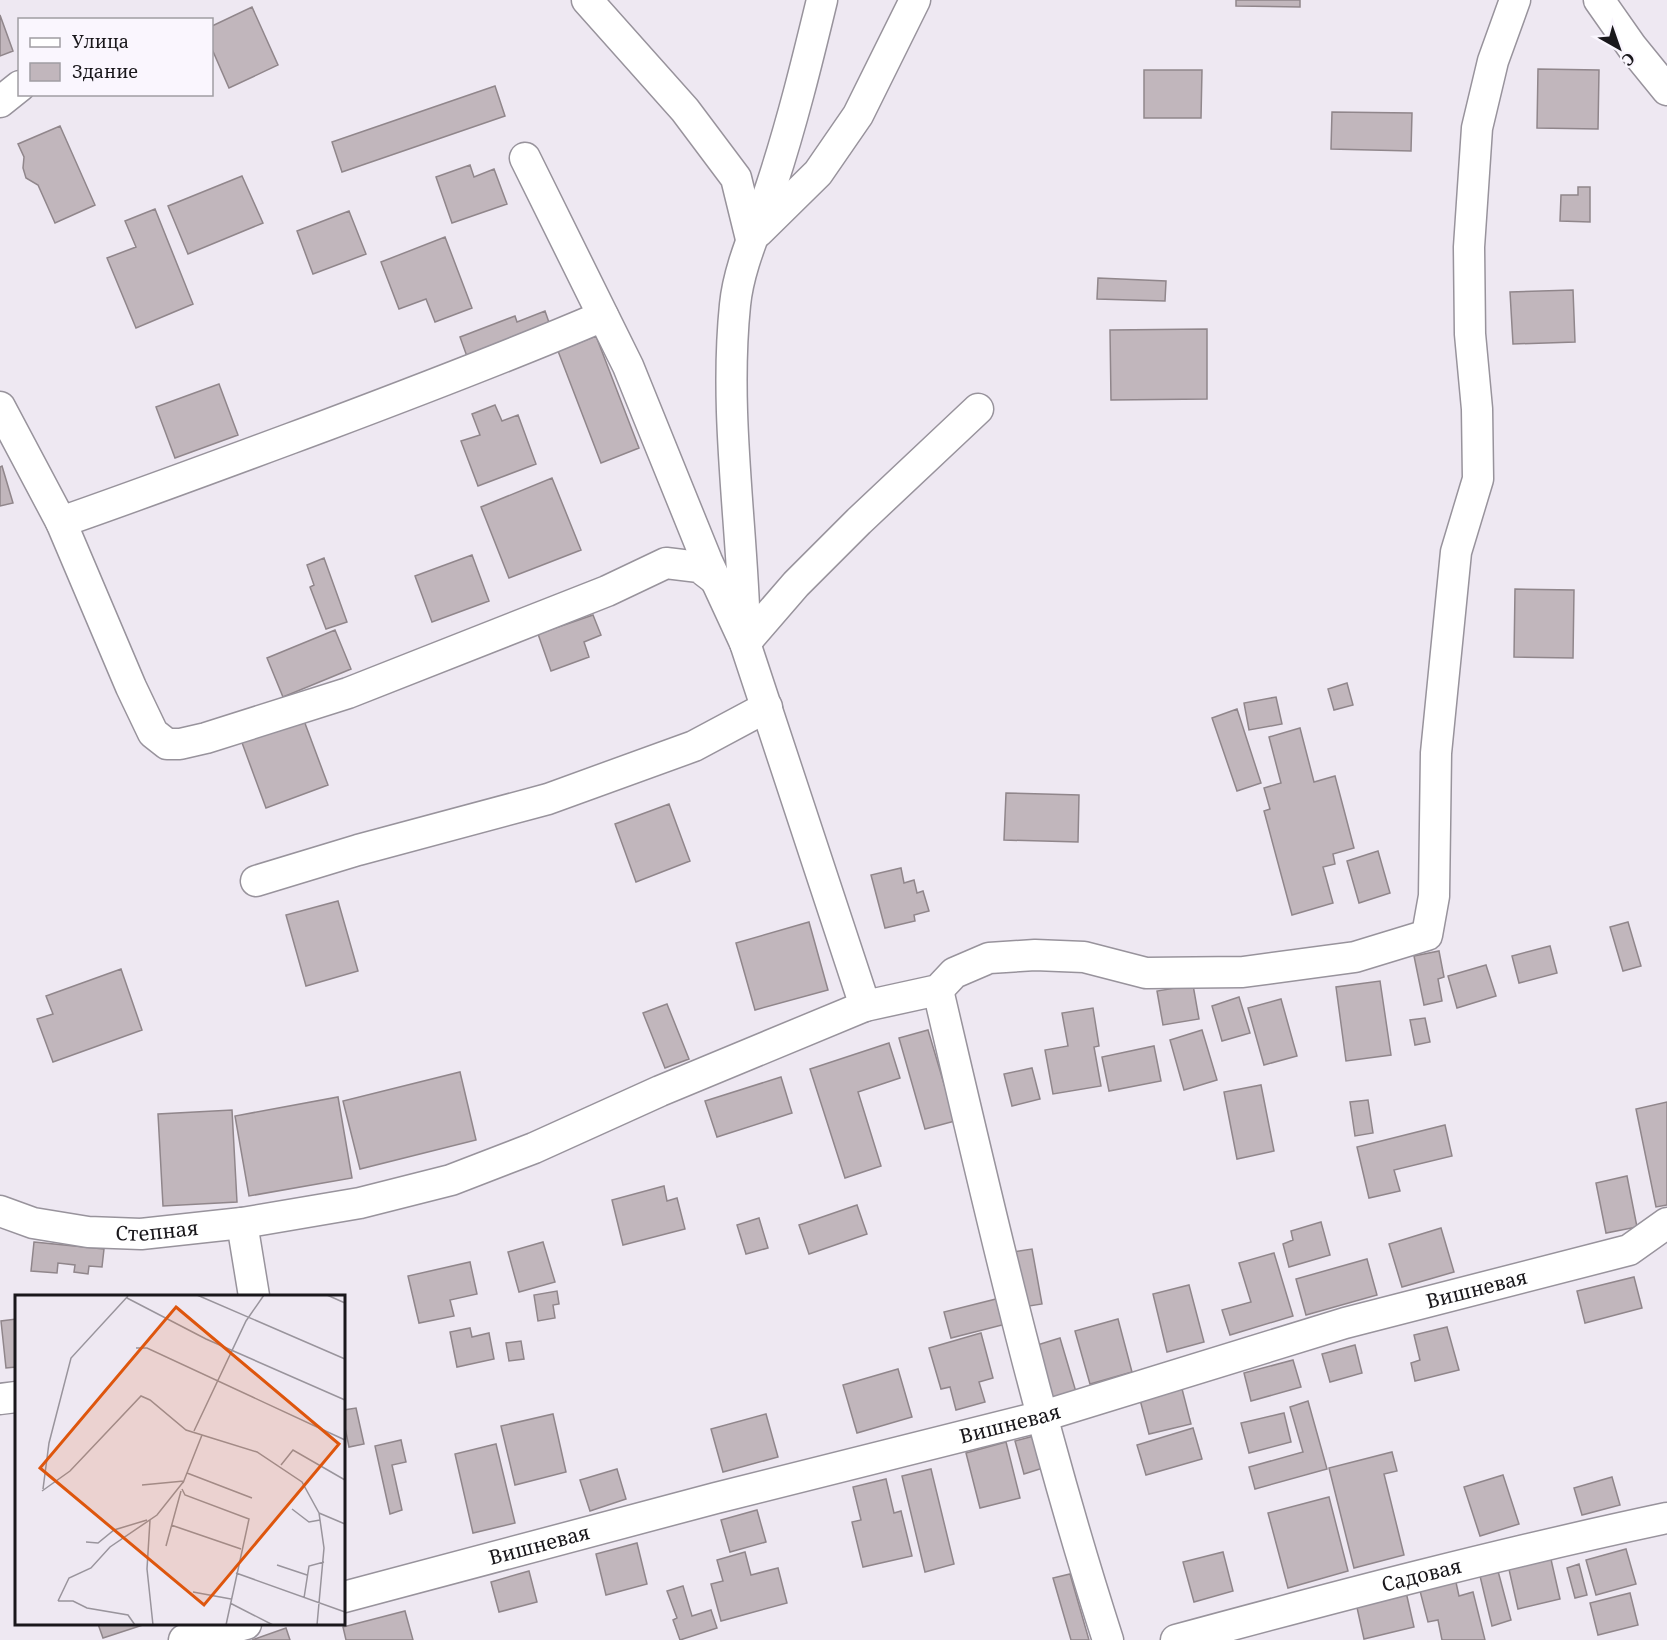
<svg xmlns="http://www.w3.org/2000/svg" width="1667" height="1640" font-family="'Noto Serif',serif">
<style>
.building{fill:#c1b6bc;stroke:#90868b;stroke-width:1.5}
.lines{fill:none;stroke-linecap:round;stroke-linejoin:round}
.street-casing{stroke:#98939c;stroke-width:33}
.street{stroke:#fff;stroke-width:30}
.labels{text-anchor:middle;stroke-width:5;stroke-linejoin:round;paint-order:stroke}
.street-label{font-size:20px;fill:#19171b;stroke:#faf6fe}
.inset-road{fill:none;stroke:#99949c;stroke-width:1.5}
.view{fill:#de560d;fill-opacity:0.15;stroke:#de560d;stroke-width:3}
.inset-edge{fill:none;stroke:#19171b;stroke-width:3}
</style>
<rect width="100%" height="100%" fill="#eee8f2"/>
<path class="building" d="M1236 0H1300V7L1236 6Z
M252 7 278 65 229 88 212 49V26Z
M0 15 13 51 0 56Z
M1538 69 1599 70 1598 129 1537 128Z
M1144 70H1202L1201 118H1144Z
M495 86 505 116 342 172 332 142Z
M1332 112 1412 113 1411 151 1331 149Z
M60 126 95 205 55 223 38 185 26 178 23 168 24 157 18 144Z
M470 165 474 177 494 169 507 204 452 223 436 177Z
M242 176 263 223 188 254 168 206Z
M1578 187H1590V222L1560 221 1561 195H1578Z
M155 209 193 304 136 328 107 258 136 247 125 221Z
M349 211 366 254 313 274 297 231Z
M445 237 472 308 435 322 426 299 399 309 381 262Z
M1098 278 1166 281 1165 301 1097 299Z
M1573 290 1575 342 1513 344 1510 292Z
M545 311 552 331 469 362 460 337 515 316 517 322Z
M1207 329V399L1111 400 1110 330Z
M596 336 639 448 601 463 558 351Z
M219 384 238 435 175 458 156 407Z
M495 405 502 421 518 415 536 464 478 486 461 441 480 435 472 414Z
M2 466 13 503 0 506V467Z
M552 478 581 550 509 578 481 507Z
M472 555 489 601 432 622 415 576Z
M324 558 347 622 326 629 310 587 314 585 307 565Z
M1515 589 1574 590 1573 658 1514 657Z
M593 615 601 635 584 642 589 657 551 671 538 634Z
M335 630 351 669 283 697 267 658Z
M1347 683 1353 705 1334 710 1328 689Z
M1276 697 1282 724 1249 730 1244 703Z
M1237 709 1261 783 1237 791 1212 718Z
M303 718 328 785 266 808 241 740Z
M1300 728 1314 782 1335 776 1354 848 1333 854 1335 864 1323 867 1333 903 1292 915 1264 811 1270 809 1264 788 1281 783 1269 737Z
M1006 793 1079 795 1078 842 1004 840Z
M669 804 690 861 636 882 615 824Z
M1378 851 1390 893 1359 903 1347 861Z
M901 868 904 883 914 880 917 893 923 891 929 911 914 915 915 921 885 928 871 875Z
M338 901 358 971 306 986 286 915Z
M809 922 828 990 755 1010 736 943Z
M1628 922 1641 966 1623 971 1610 927Z
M1550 946 1557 973 1519 983 1512 956Z
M1439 951 1444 977 1438 979 1442 1001 1424 1005 1414 956Z
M1486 965 1496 996 1457 1008 1448 976Z
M121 969 142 1030 53 1062 37 1019 53 1014 46 996Z
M1380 981 1391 1055 1346 1061 1336 987Z
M1193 985 1199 1019 1163 1025 1157 991Z
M1239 997 1250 1033 1222 1041 1212 1006Z
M1281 999 1297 1056 1264 1065 1248 1008Z
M667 1004 689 1059 665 1068 643 1013Z
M1093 1008 1099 1046 1094 1047 1101 1086 1053 1094 1045 1050 1068 1046 1062 1013Z
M1425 1018 1430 1042 1415 1045 1410 1020Z
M928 1030 955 1121 925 1129 899 1038Z
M1202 1030 1217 1080 1184 1090 1170 1040Z
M889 1043 900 1078 858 1092 881 1166 845 1178 810 1069Z
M1154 1046 1161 1081 1109 1091 1102 1057Z
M1032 1068 1040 1099 1012 1106 1004 1074Z
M460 1072 476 1140 360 1169 343 1101Z
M781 1077 792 1113 717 1137 705 1101Z
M1261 1085 1274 1151 1237 1159 1224 1092Z
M338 1097 352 1178 249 1196 235 1116Z
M1368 1100 1373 1133 1355 1136 1350 1102Z
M1667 1102V1205L1656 1207 1636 1109Z
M232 1110 237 1202 163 1206 158 1114Z
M1445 1125 1452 1156 1394 1170 1400 1191 1369 1198 1357 1147Z
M1627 1176 1637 1227 1606 1233 1596 1183Z
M664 1186 667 1201 677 1198 685 1229 623 1245 612 1200Z
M857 1205 867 1234 809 1254 799 1225Z
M759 1218 768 1248 746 1254 737 1225Z
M1321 1222 1330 1255 1289 1267 1283 1244 1293 1240 1291 1231Z
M1441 1228 1454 1272 1402 1287 1389 1244Z
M34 1242 104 1249 102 1267 89 1266 88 1274 74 1272 75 1265 58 1263 57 1273 31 1271Z
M543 1242 555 1282 519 1292 508 1252Z
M1032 1249 1042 1304 1023 1307 1013 1252Z
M1274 1253 1293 1316 1230 1335 1222 1310 1251 1302 1239 1263Z
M1367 1259 1377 1295 1306 1315 1296 1279Z
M470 1262 477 1294 450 1300 454 1316 419 1323 408 1276Z
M1634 1277 1642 1308 1585 1323 1577 1291Z
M1189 1285 1204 1342 1167 1352 1153 1294Z
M557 1291 559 1304 553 1305 555 1318 538 1321 534 1295Z
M1000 1298 1006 1324 951 1338 944 1312Z
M16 1319V1367L6 1368 1 1321Z
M1118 1319 1132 1372 1090 1384 1075 1331Z
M1447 1327 1459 1370 1415 1381 1411 1363 1420 1360 1414 1335Z
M470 1328 472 1337 489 1333 494 1359 457 1367 450 1332Z
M981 1333 993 1378 979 1382 985 1402 956 1410 950 1387 941 1389 929 1348Z
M1060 1338 1076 1392 1050 1400 1034 1346Z
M521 1341 524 1359 509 1361 506 1343Z
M1355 1345 1362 1373 1330 1382 1322 1354Z
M1293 1360 1301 1387 1251 1401 1244 1373Z
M898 1369 912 1417 857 1433 843 1385Z
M1181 1385 1191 1424 1149 1434 1139 1396Z
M1308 1401 1327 1469 1255 1489 1249 1467 1303 1452 1290 1407Z
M356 1408 364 1444 349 1447 344 1423V1410Z
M1284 1413 1291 1442 1249 1453 1241 1423Z
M553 1414 566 1472 515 1485 501 1426Z
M766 1414 778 1457 723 1472 711 1429Z
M1193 1428 1202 1459 1146 1475 1137 1445Z
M1034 1436 1043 1468 1024 1474 1015 1441Z
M401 1440 406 1462 392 1465 402 1510 390 1514 375 1446Z
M1006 1442 1020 1498 980 1508 966 1453Z
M496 1444 515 1523 473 1533 455 1454Z
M1392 1452 1397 1471 1384 1474 1404 1555 1354 1568 1329 1468Z
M617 1469 626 1499 590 1511 580 1480Z
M931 1469 954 1564 925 1572 902 1476Z
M1503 1475 1519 1524 1480 1536 1464 1487Z
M1612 1477 1620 1505 1582 1515 1574 1488Z
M886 1479 894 1513 901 1511 912 1556 863 1567 852 1522 861 1520 853 1487Z
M1329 1497 1348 1571 1288 1588 1268 1513Z
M757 1510 766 1542 730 1552 721 1520Z
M637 1543 647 1584 606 1595 596 1554Z
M1626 1549 1636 1584 1596 1595 1586 1560Z
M745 1552 751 1575 778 1568 787 1603 721 1621 711 1584 723 1581 717 1560Z
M1223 1552 1233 1591 1194 1602 1183 1562Z
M1550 1555 1560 1599 1518 1609 1508 1565Z
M1579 1564 1587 1595 1575 1598 1567 1568Z
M529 1571 537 1602 499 1612 491 1582Z
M1498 1571 1511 1620 1492 1626 1480 1576Z
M1070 1574 1089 1640H1071L1053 1578Z
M1455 1578 1459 1596 1473 1592 1485 1640H1442L1438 1620 1428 1622 1419 1587Z
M683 1586 692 1616 711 1610 717 1628 680 1640 673 1620 677 1618 667 1591Z
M1406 1592 1414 1627 1364 1639 1356 1603Z
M1630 1593 1638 1625 1598 1635 1590 1603Z
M405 1611 413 1640H346L343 1627Z
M98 1624H143V1625L103 1638Z
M286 1628 290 1640H252Z"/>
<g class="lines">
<defs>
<g id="street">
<path d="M587 0 685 110 736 178 751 239"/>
<path d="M1599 0 1632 47 1667 90"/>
<path d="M0 102 20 86"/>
<path d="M525 158 628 366 707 561 745 643 865 1006"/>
<path d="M758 232 818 173 858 115 915 0"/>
<path d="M0 407 61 522 131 687 153 733 167 744H180L206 738 348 693 607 591 666 563 699 567 716 580"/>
<path d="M61 522C150 491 238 458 327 425 420 390 512 355 603 316"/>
<path d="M745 631C742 522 724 413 735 305 739 264 760 222 772 184 792 123 807 62 822 0"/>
<path d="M745 643 796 584 859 521 978 409"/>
<path d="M256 881 358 850 548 799 694 746 767 707"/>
<path d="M938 990C989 1208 1039 1427 1108 1640"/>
<path id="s1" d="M0 1211 33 1223 88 1232 141 1234 242 1223 360 1203 451 1180 534 1148 660 1091 865 1006 938 990 954 973 989 958 1035 955 1084 957 1146 973 1243 972 1355 957 1427 935 1434 896 1436 753 1456 552 1478 479 1477 409 1470 334 1469 247 1477 128 1493 61 1515 0"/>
<path d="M242 1223 254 1296"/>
<path d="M0 1399 16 1397"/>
<path id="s2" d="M344 1597 716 1498 1043 1416 1345 1323 1629 1250 1667 1223"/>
<path d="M184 1640 246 1624"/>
<path id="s3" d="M1176 1640C1338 1596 1502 1553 1667 1518"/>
</g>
</defs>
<use href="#street" class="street-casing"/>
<use href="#street" class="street"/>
</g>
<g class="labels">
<g class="street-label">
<text dy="7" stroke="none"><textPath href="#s1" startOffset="160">Степная</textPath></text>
<text dy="7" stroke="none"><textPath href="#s2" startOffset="1174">Вишневая</textPath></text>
<text dy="7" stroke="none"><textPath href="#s2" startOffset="688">Вишневая</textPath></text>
<text dy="7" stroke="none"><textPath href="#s2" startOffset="202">Вишневая</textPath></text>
<text dy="7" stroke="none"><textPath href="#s3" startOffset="254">Садовая</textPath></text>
</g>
</g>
<g transform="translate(15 1295)">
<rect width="330" height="330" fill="#eee8f2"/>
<path class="inset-road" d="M182 0 330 64M312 0 330 8M112 3 191 44 330 105M121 53H132L330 145M179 136 231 26 249 0M266 170 278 155 330 185M172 178 237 203M168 188 187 140M127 190 169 186M28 194 34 148 56 63 113 1M167 194 170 200 234 224 211 330M27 196 55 176 126 101 135 105 171 135 242 157 287 187 304 218 309 253 302 330M277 214 294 227 305 225M304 218 330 229M135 225 132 274 138 330M156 230 226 254M71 247 83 248 99 235 132 225M151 251 166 196M262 270 292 280M221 278 330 317M178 297 216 304M289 303 294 271 309 267M43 306 54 283 76 273 95 252 142 220 169 186M43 306H58L72 313 113 320 120 330M215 308 258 330"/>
<path class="view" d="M161 12 324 149 189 310 25 173Z"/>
<rect width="330" height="330" class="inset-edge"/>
</g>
<rect x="18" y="18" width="195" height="78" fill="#faf6fe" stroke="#a09da3" stroke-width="1.5"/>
<rect x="30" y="38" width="30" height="9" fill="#ffffff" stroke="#a09da3" stroke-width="1.5"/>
<text x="72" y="48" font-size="18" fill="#19171b">Улица</text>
<rect x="30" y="63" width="30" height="18" fill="#c1b6bc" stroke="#a09da3" stroke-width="1.5"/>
<text x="72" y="78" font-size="18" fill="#19171b">Здание</text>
<g transform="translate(1619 48) rotate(140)" stroke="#faf6fe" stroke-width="4.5" paint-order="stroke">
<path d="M0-4.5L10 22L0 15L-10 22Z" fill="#19171b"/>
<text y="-9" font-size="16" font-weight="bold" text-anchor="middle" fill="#19171b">С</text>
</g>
</svg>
